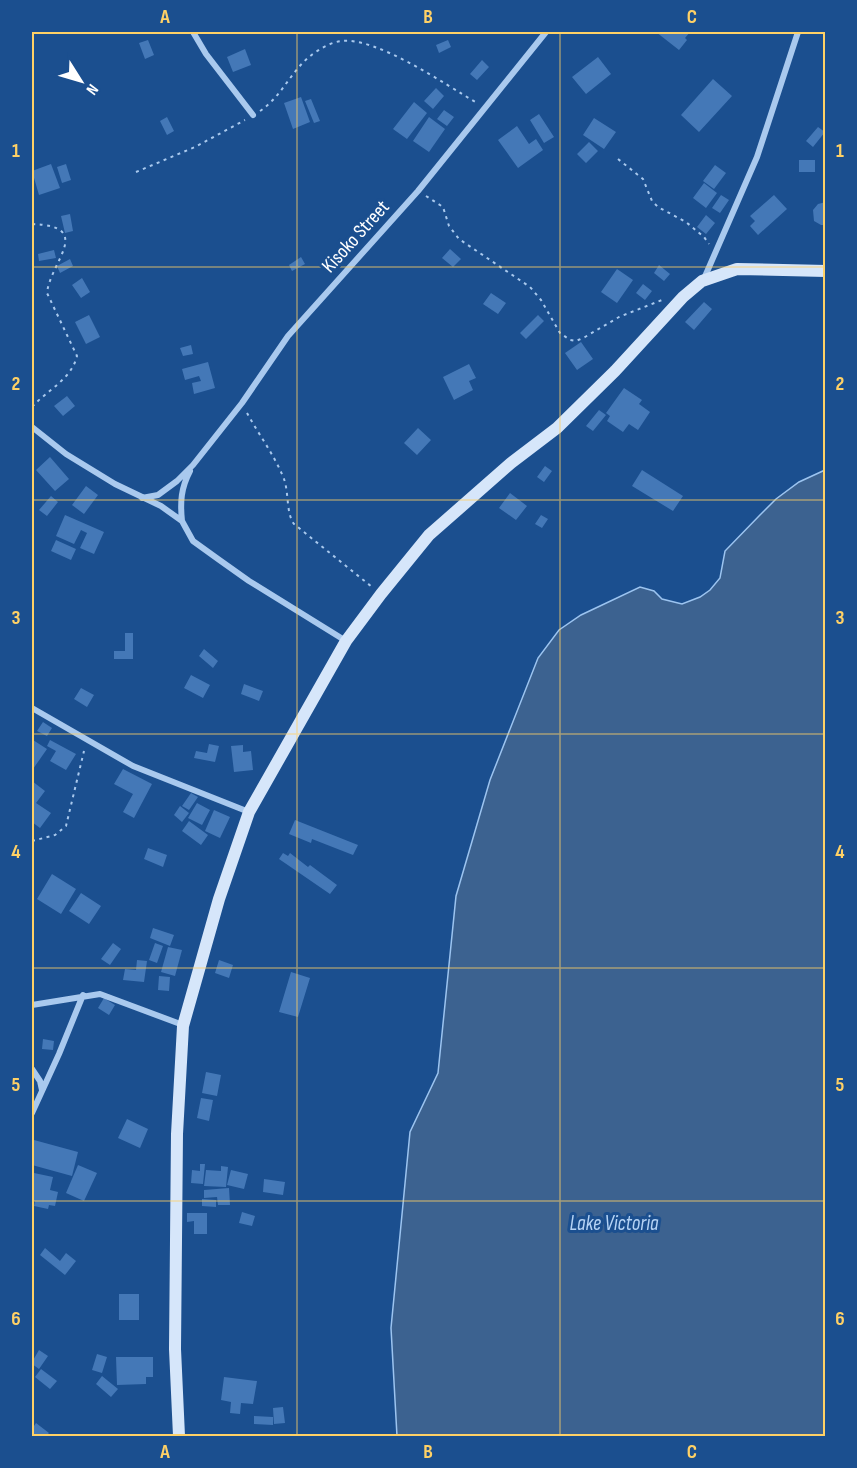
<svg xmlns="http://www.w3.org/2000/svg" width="857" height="1468" font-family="'Sofia Sans Condensed',sans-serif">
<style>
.water{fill:#3c6290;stroke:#9cc4f0;stroke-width:1.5}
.building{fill:#4478b7}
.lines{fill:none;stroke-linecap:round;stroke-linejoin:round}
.path{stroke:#a9c9ee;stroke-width:2;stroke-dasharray:3 4.5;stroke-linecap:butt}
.street{stroke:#a9c9ee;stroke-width:6}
.secondary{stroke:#d6e6fa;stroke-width:12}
.grid{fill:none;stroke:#ffd166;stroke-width:1.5;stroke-opacity:0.55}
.labels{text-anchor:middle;stroke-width:6;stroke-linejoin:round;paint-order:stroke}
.street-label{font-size:20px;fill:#fff;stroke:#1b4f8f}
.water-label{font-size:21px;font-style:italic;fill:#b5d3f5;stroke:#1b4f8f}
.neatline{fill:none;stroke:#ffd166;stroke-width:2}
.grid-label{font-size:20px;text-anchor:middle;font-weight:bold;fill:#ffd166}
</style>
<rect width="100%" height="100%" fill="#1b4f8f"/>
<path class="water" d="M825 470V1436H397L391 1328 410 1132 438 1073 456 896 490 780 538 658 559 630 581 615 640 587 654 591 662 599 682 604 700 597 710 590 720 578 725 551 759 516 776 499 799 482Z"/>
<path class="building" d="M656 32H690L685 38 687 40 679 50Z
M148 40 154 55 145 59 139 43Z
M448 40 451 47 439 53 436 45Z
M245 49 251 65 233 72 227 57Z
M598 57 611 74 586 94 572 77Z
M482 60 489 67 477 80 470 74Z
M713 79 732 96 699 132 681 115Z
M436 88 444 96 433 109 424 101Z
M301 97 310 122 293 129 284 103Z
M311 99 320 121 314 123 305 101Z
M414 102 427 113 407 139 393 129Z
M444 110 454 117 447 126 437 119Z
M539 114 554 137 544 143 530 120Z
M167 117 174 131 167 135 160 121Z
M429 117 445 129 429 152 413 141Z
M594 118 616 132 604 149 583 135Z
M517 126 529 144 536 139 543 150 518 168 498 140Z
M818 127 825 132 813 147 806 141Z
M589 142 598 151 586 163 577 154Z
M799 160H815V172H799Z
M51 164 60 188 39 195 32 171Z
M66 164 71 180 62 183 57 167Z
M715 165 726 173 714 189 703 181Z
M704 183 717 193 706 208 693 198Z
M721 195 729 200 720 213 712 208Z
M774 195 787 209 758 235 750 226 755 221 750 216Z
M826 202V225H821L814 221 813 210 818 204Z
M70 214 73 231 65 233 61 216Z
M706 215 715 223 706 234 697 227Z
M450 249 461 259 453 267 442 258Z
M54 250 56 258 39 261 38 254Z
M301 257 305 264 292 271 289 265Z
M70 259 73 266 60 273 57 266Z
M659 265 670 274 664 281 654 273Z
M617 269 633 280 617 303 601 292Z
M82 278 90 292 81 298 72 285Z
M643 284 652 291 645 300 636 293Z
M491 293 506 303 498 314 483 304Z
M704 302 712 309 694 330 685 322Z
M89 315 100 337 86 344 75 322Z
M538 315 544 321 526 339 520 333Z
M581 342 593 359 577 370 565 353Z
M191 345 193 354 183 356 180 348Z
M208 362 215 388 194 394 192 383 201 381 199 376 185 380 182 369Z
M469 364 476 378 469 381 473 390 454 400 443 377Z
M624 388 642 400 639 404 650 412 638 430 629 424 623 432 607 421 610 416 606 413Z
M67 396 75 406 63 416 54 406Z
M599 410 606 415 593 431 586 426Z
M418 428 431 440 417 455 404 443Z
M50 457 69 479 55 491 36 470Z
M545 466 552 471 544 482 537 477Z
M642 470 683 496 673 511 632 486Z
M86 486 98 495 84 514 72 505Z
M510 493 527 506 516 520 499 508Z
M51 496 58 502 47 516 39 510Z
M65 515 104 532 94 554 80 548 87 533 81 530 74 544 56 536Z
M541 515 548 519 542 528 535 524Z
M56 540 76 549 71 560 51 551Z
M125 633H133V659H114V651H125Z
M204 649 218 661 213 668 199 656Z
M191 675 210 685 203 698 184 688Z
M244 684 263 691 259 701 241 694Z
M81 688 94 695 87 707 74 699Z
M43 722 52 728 47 736 37 731Z
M33 740 47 749 33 769 32 768V742Z
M50 740 76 754 66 770 50 761 56 751 47 746Z
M209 744 219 746 215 762 194 758 196 751 207 753Z
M243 745V752L251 751 253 770 234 772 231 746Z
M123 769 152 784 134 818 123 812 133 794 114 784Z
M32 781 45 791 36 803 51 813 40 828 32 822Z
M191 793 198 797 189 810 182 806Z
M197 803 210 810 202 825 188 818Z
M180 806 189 813 182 822 174 815Z
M214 810 230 817 220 838 205 831Z
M295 820 358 845 353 855 312 839 311 843 289 834Z
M189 821 208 835 201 845 182 831Z
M148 848 167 855 163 867 144 859Z
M283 853 288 856 290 853 308 867 310 865 337 885 330 894 279 859Z
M52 874 76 889 61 914 37 899Z
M81 893 101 906 89 924 69 911Z
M153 928 174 935 170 946 150 938Z
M113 943 121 949 110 965 101 959Z
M155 943 163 946 157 963 149 960Z
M168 947 182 950 175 976 161 972Z
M137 960 147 961 144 982 123 980 125 969 136 970Z
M219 960 233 965 229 978 215 973Z
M291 972 310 978 298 1017 279 1012Z
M159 976 170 977 169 991 158 990Z
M104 998 115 1005 109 1015 98 1008Z
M43 1039 54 1041 53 1050 42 1049Z
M206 1072 221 1075 217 1096 202 1093Z
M201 1098 213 1100 209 1121 197 1118Z
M127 1119 148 1129 140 1148 118 1138Z
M34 1140 78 1152 72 1176 32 1165V1150Z
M200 1164H205L203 1184 191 1183 192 1170 200 1171Z
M78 1165 97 1173 84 1201 66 1193Z
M221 1166 228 1167 226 1187 204 1186 206 1170 221 1171Z
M231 1170 248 1174 244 1189 227 1185Z
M34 1173 53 1177 50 1190 58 1192 55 1206 49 1205 48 1209 34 1206 35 1201H32Z
M264 1179 285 1182 283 1195 263 1192Z
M229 1188 230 1205H218L217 1197 204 1198V1190Z
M202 1199 216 1200V1207L202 1206Z
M242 1212 255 1216 252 1226 239 1223Z
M187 1213H207V1234H194V1221L187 1222Z
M45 1248 60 1261 66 1253 76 1261 65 1275 40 1255Z
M119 1294H139V1320H119Z
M39 1350 48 1356 39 1369 32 1364V1362Z
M97 1354 107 1357 102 1373 92 1370Z
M116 1357H153V1377H146V1384L117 1385Z
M41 1369 57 1381 50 1389 35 1377Z
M102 1376 118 1389 111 1397 96 1384Z
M224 1377 257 1381 253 1404 241 1403 240 1414 230 1413 231 1402 221 1400Z
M283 1407 285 1423 274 1424 273 1408Z
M254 1416 273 1417V1425L254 1424Z
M36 1423 49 1433 46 1436H37L32 1433V1429Z"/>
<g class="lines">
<path class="path" d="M260 111C281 97 290 73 309 57 318 50 330 42 342 41 377 37 446 85 477 103
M618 159 643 179 652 201 658 207 686 222 704 237 709 244
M136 172 195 147 245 120
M426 196 443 207 449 226 459 239 530 287 541 300 560 333 570 340 576 341 585 337 619 317 662 300
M32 224C95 226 50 262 47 293L77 356C71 380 47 390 32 407
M247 413C259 435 275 456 284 479 289 493 286 513 294 524L372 587
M32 841 55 835 66 826 84 751"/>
<path class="street" d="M193 32 206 54 253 115
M703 281 757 157 798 32
M32 427 66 454 115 484 161 506 182 521 193 541 218 559 249 581 346 641
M142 498 158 495 177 481 193 465 242 403 288 336 418 191 546 32
M182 521C180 502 181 488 190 471
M32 708 133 766 249 812
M32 1005 100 994 183 1025
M32 1069 40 1081 42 1090
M32 1113 59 1054 83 995"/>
<path class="secondary" d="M179 1436 175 1349 176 1240 177 1134 183 1026 219 899 249 812 346 641 381 594 429 535 511 463 557 428 615 371 683 297 702 281 737 269 826 271"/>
</g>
<path class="grid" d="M297 32V1436M560 32V1436M32 267H826M32 500H826M32 734H826M32 968H826M32 1201H826"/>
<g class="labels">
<g class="street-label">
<text transform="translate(355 236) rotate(-48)" y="7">Kisoko Street</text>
</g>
<g class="water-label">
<text x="614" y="1230">Lake Victoria</text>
</g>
</g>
<rect width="857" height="1468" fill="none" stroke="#1b4f8f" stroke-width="66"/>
<g transform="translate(81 81) rotate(127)" stroke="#1b4f8f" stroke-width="4.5" paint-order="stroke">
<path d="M0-4.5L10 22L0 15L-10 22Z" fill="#ffffff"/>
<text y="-9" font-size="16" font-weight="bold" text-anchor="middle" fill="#ffffff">N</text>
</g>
<rect x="33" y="33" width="791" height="1402" class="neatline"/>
<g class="grid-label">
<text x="165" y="23">A</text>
<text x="428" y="23">B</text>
<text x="692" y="23">C</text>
<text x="16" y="157">1</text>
<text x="840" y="157">1</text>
<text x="16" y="390">2</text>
<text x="840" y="390">2</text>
<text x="16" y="624">3</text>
<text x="840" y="624">3</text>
<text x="16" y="858">4</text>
<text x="840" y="858">4</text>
<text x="16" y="1091">5</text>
<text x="840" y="1091">5</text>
<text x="16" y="1325">6</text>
<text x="840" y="1325">6</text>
<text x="165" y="1458">A</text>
<text x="428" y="1458">B</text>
<text x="692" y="1458">C</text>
</g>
</svg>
